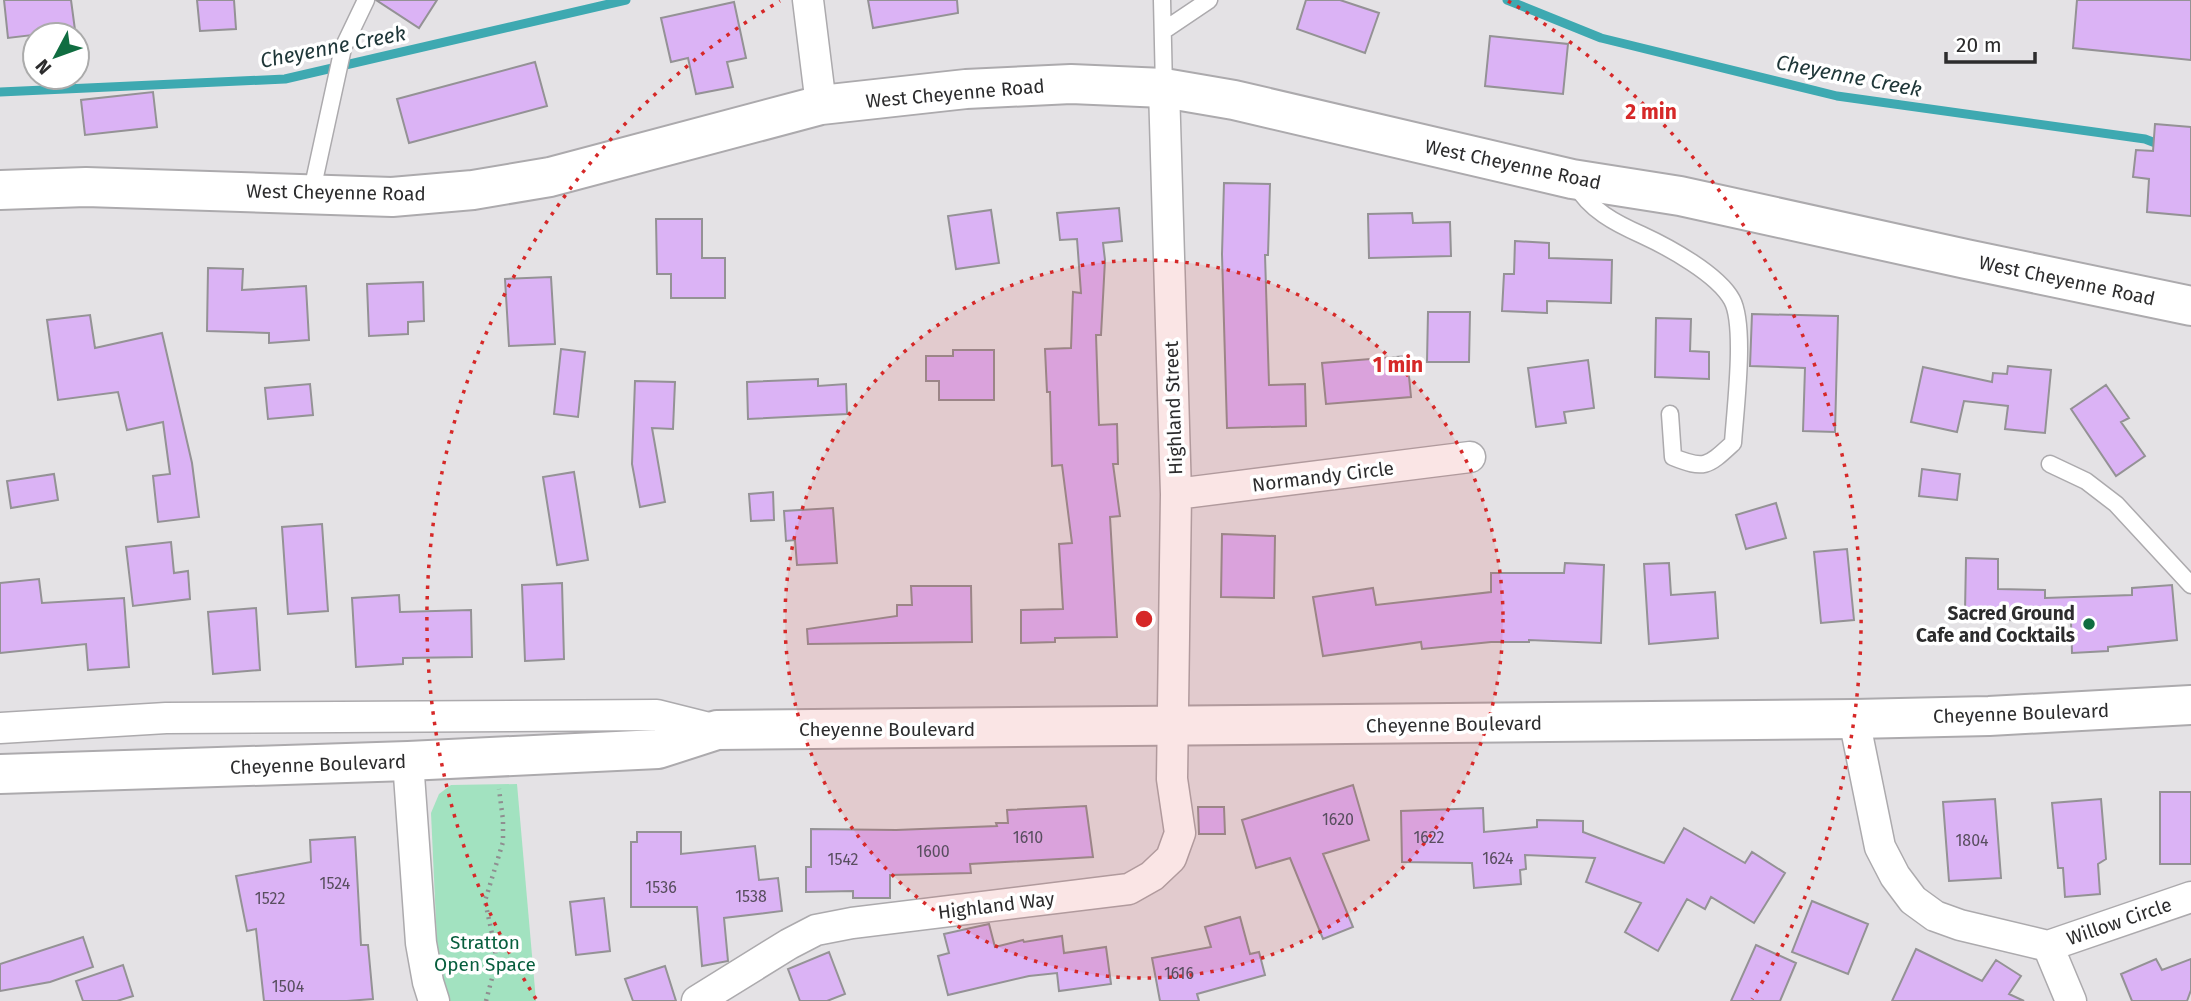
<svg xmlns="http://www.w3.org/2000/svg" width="2191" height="1001" font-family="'Fira Sans',sans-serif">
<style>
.green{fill:#a2e2c0}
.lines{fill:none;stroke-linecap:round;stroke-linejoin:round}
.stream{stroke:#3ea9b1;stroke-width:9}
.building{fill:#dbb3f5;stroke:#949295;stroke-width:2}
.lane-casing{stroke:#acaaad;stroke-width:19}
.street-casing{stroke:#acaaad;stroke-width:33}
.secondary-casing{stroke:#acaaad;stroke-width:42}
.path{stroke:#8f8e90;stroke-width:4.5;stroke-dasharray:2 5;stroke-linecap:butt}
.lane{stroke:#fff;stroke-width:16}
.street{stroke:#fff;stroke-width:30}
.secondary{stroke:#fff;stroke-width:38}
.ring{fill:none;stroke:#d62828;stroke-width:3.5;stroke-dasharray:3.5 7}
.poi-dot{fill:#106d41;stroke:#fff;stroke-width:2.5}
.labels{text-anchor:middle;stroke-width:7;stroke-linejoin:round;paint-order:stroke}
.number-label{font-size:16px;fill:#584e5f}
.street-label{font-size:19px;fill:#2c2c2d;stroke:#fff}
.poi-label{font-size:19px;font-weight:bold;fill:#2c2c2d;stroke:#fff;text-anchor:end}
.park-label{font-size:19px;fill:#075e3d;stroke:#fff}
.water-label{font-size:21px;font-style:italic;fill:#1e3638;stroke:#fff}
.centre{fill:#d62828;stroke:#fff;stroke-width:3.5}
.ring-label{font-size:21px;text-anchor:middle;font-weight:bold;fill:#d62828;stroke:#fff;stroke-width:7;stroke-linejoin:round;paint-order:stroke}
</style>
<rect width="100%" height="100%" fill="#e4e2e5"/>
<path class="green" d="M517 784 536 1001H450L438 965 431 813 439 794 451 785Z"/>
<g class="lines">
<path class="stream" d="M1507 0 1601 38 1837 96 2145 139 2163 146
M0 92 285 79 626 0"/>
</g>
<path class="building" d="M4 0H71L75 30 8 38Z
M197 0H234L236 29 200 31Z
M376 0H437L419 28Z
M868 0H957L958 13 873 28Z
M1306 0H1340L1379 13 1365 53 1297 29Z
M2077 0H2191V60L2073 48Z
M734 2 746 58 727 62 733 87 696 94 688 58 671 62 661 18Z
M1490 36 1568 44 1563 94 1485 86Z
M535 62 547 106 409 143 397 99Z
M153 92 157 127 85 135 81 100Z
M2155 124 2191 127V216L2147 212 2149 179 2133 177 2136 150 2153 151Z
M1224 183 1270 184 1268 255H1265L1269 385 1305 384 1306 426 1227 428 1222 254Z
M1119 208 1122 241 1103 243 1105 260 1101 335H1096L1099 425 1117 424 1118 464H1113L1120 516 1110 517 1117 637 1055 638V642L1021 643V610L1063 609 1059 544 1072 543 1062 465 1052 466 1050 392H1047L1045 349 1071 348 1073 292 1081 293 1077 239 1060 240 1057 213Z
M991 210 999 263 956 269 948 216Z
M1412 213 1413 223 1450 222 1451 256 1369 258 1368 214Z
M656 219H702V258H725V298H671V274H657Z
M1515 241 1549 243V258L1612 260 1611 303 1547 301V313L1502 311 1504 274H1514Z
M208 268 243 269 242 290 306 286 309 340 269 343V333L207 331Z
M551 277 555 344 509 346 505 279Z
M423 282 424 321 408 322V334L369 336 367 284Z
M1428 312H1470L1469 362H1427Z
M1752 314 1838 316 1835 432 1803 431 1805 368 1750 366Z
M90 315 95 348 162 333 192 463 199 517 158 522 153 476 170 474 163 422 127 430 118 392 58 400 47 320Z
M1656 318 1691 319 1690 351 1709 352V379L1655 377Z
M561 349 585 352 578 417 554 414Z
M953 350H994V400H939V381H926V356H953Z
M1407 356 1411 397 1326 404 1322 363Z
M1588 360 1594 408 1564 412 1566 423 1536 427 1528 368Z
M2008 366 2051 370 2045 433 2005 429 2008 406 1964 401 1957 432 1911 422 1923 367 1992 382 1993 373 2007 374Z
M818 379V386L846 384 847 414 748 419 747 382Z
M635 381 675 382 673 429 652 428 665 502 640 507 632 464Z
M310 384 313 415 268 419 265 388Z
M2106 385 2129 418 2121 422 2145 456 2116 476 2071 409Z
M1922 469 1960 474 1957 500 1919 496Z
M574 472 588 560 557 565 543 477Z
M54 474 58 500 11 508 7 481Z
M773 492 774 520 751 521 749 494Z
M1776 503 1786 538 1746 549 1736 515Z
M833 508 837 563 797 565 795 540 786 541 784 511Z
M322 524 328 611 288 614 282 527Z
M1222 534 1275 536 1274 598 1221 597Z
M171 542 174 573 188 571 190 599 133 606 126 547Z
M1847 549 1854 620 1821 623 1814 552Z
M1966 558 1998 559V589L2045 590V598L2132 595V588L2172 585 2177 640 2108 647V651L2072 653 2071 622 2006 620V612H1965Z
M1565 563 1604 565 1601 643 1529 640V642H1491L1422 649 1421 642 1323 656 1313 597 1373 588 1376 605 1491 592V573H1564Z
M1669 563 1671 595 1715 592 1718 638 1649 644 1644 564Z
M39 579 42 603 124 598 129 667 88 670 86 644 0 653V583Z
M562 583 564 659 525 661 522 585Z
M911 586H971L972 642 808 644 807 629 897 616V605H912Z
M399 595 400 612 471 610 472 657 403 658V664L356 667 352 598Z
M256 608 260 670 213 674 208 612Z
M1353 785 1369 840 1323 854 1353 927 1323 939 1290 858 1256 868 1242 820Z
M2160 792H2191V864H2160Z
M1995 799 2001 878 1949 881 1943 802Z
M2101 799 2106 859 2098 864 2100 894 2065 897 2063 868H2058L2052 803Z
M1086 806 1093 857 970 864 971 873 890 875V898H853V891L806 892V867H811V829L896 830 997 826 996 823H1008L1007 810Z
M1198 807H1224L1225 834H1199Z
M1483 808 1484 832 1537 827V820L1583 821V832L1664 863 1684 828 1745 863 1752 852 1785 873 1754 923 1711 897 1705 909 1687 899 1658 951 1625 932 1641 903 1586 882 1595 858 1525 855 1526 869 1520 870 1521 884 1474 888 1472 863 1402 862 1401 811Z
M637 832H681V854L755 846 759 880 778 878 782 911 724 918 728 961 702 966 697 907H631V842H637Z
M355 837 361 945H368L373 999 347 1001H264L256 929 247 931 236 876 311 862 310 840Z
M604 898 610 951 576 955 570 902Z
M1812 901 1868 924 1848 974 1792 952Z
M1240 917 1250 954 1259 952 1265 975 1197 994 1199 1001H1160L1152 958 1211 947 1205 927Z
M989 924 995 947 1023 940 1024 942 1062 936 1064 953 1106 947 1111 984 1059 991 1057 973 1029 976 948 995 938 956 949 953 944 934Z
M83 937 93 967 50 982 0 991V964Z
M1756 945 1796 963 1780 1001H1731Z
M1916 949 1982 981 1996 960 2021 976 2009 994 2024 1001H1892Z
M829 952 845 994 827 1001H800L788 969Z
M2156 959 2162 970 2191 959V990L2187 1001H2132L2121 974Z
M123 965 133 996 117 1001H83L76 981Z
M665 966 676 1001H633L625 979Z"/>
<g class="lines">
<defs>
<path id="lane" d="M1162 0 1164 88
M1163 31 1209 0
M1575 184C1590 210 1615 223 1642 235 1668 247 1718 274 1732 300 1746 326 1735 411 1733 443 1708 466 1705 470 1673 457L1670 414
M311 195 343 48 366 0
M2050 464 2086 481 2116 504 2191 585"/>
<path id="street" d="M808 0 821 105
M1176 494 1470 457
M1854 719 1880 847 1895 876 1913 900 1935 916 1960 925 2048 946 2191 897
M0 728 166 718 657 715 717 730
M408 761 421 943 428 982 434 1001
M2048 946 2071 1001
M697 1001 789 944 816 930 852 923 1129 889 1152 876 1171 858 1180 833 1172 779 1176 494 1164 88"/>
<path id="secondary" d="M0 190 86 187 392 197 473 190 550 177 821 105 966 89 1071 84 1164 88 1234 100 1572 179 1680 196 1966 259 2191 306
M0 774 408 761 658 749 717 730 1854 719 1989 716 2191 705"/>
</defs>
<use href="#lane" class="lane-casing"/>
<use href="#street" class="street-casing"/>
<use href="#secondary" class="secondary-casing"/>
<path class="path" d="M486 1001 496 963 495 948 485 901 503 842V820L499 789"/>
<use href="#lane" class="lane"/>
<use href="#street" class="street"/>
<use href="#secondary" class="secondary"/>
</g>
<circle cx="1144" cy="619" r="359" fill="#d62828" fill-opacity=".12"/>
<g class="ring">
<circle cx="1144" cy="619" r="359"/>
<path d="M536 999A717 717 0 0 1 780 1M1508 1A717 717 0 0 1 1752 999"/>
</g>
<circle class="poi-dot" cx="2089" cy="624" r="7"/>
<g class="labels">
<g class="number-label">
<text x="1338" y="825">1620</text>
<text x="1028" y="843">1610</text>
<text x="1429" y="843">1622</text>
<text x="1972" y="846">1804</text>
<text x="933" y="857">1600</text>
<text x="1498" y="864">1624</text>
<text x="843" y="865">1542</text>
<text x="335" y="889">1524</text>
<text x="661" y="893">1536</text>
<text x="751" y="902">1538</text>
<text x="270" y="904">1522</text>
<text x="1179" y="979">1616</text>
<text x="288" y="992">1504</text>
</g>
<g class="street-label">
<text transform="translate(955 93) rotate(-5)" y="7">West Cheyenne Road</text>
<text transform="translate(1513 164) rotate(12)" y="7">West Cheyenne Road</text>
<text transform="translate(336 192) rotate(1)" y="7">West Cheyenne Road</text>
<text transform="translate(2067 280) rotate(12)" y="7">West Cheyenne Road</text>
<text transform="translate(1173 408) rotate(-92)" y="7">Highland Street</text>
<text transform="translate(1323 476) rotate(-7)" y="7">Normandy Circle</text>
<text transform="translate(2021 713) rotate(-2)" y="7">Cheyenne Boulevard</text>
<text transform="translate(1454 724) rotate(-1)" y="7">Cheyenne Boulevard</text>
<text x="887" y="736">Cheyenne Boulevard</text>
<text transform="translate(318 764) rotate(-2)" y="7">Cheyenne Boulevard</text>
<text transform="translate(996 905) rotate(-7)" y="7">Highland Way</text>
<text transform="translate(2119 921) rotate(-19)" y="7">Willow Circle</text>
</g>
<g class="poi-label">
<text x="2075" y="620">Sacred Ground<tspan x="2075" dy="22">Cafe and Cocktails</tspan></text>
</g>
<g class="park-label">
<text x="485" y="949">Stratton<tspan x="485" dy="22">Open Space</tspan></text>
</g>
<g class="water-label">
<text transform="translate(333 47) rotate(-11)" y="7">Cheyenne Creek</text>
<text transform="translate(1849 76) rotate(11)" y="7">Cheyenne Creek</text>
</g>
</g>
<circle cx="1144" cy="619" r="10" class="centre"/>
<g class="ring-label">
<text x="1651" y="119">2 min</text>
<text x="1398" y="372">1 min</text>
</g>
<g transform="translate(56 56) rotate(229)"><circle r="33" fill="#ffffff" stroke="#ababab" stroke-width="2"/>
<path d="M0-5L12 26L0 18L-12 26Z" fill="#106d41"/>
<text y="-10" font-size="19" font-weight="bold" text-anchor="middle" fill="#2c2c2d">N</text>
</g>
<path d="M1946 52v10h89v-10" fill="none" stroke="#2c2c2d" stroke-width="3.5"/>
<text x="1956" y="52" font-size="21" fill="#2c2c2d" stroke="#ffffff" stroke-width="5" paint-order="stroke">20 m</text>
</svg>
